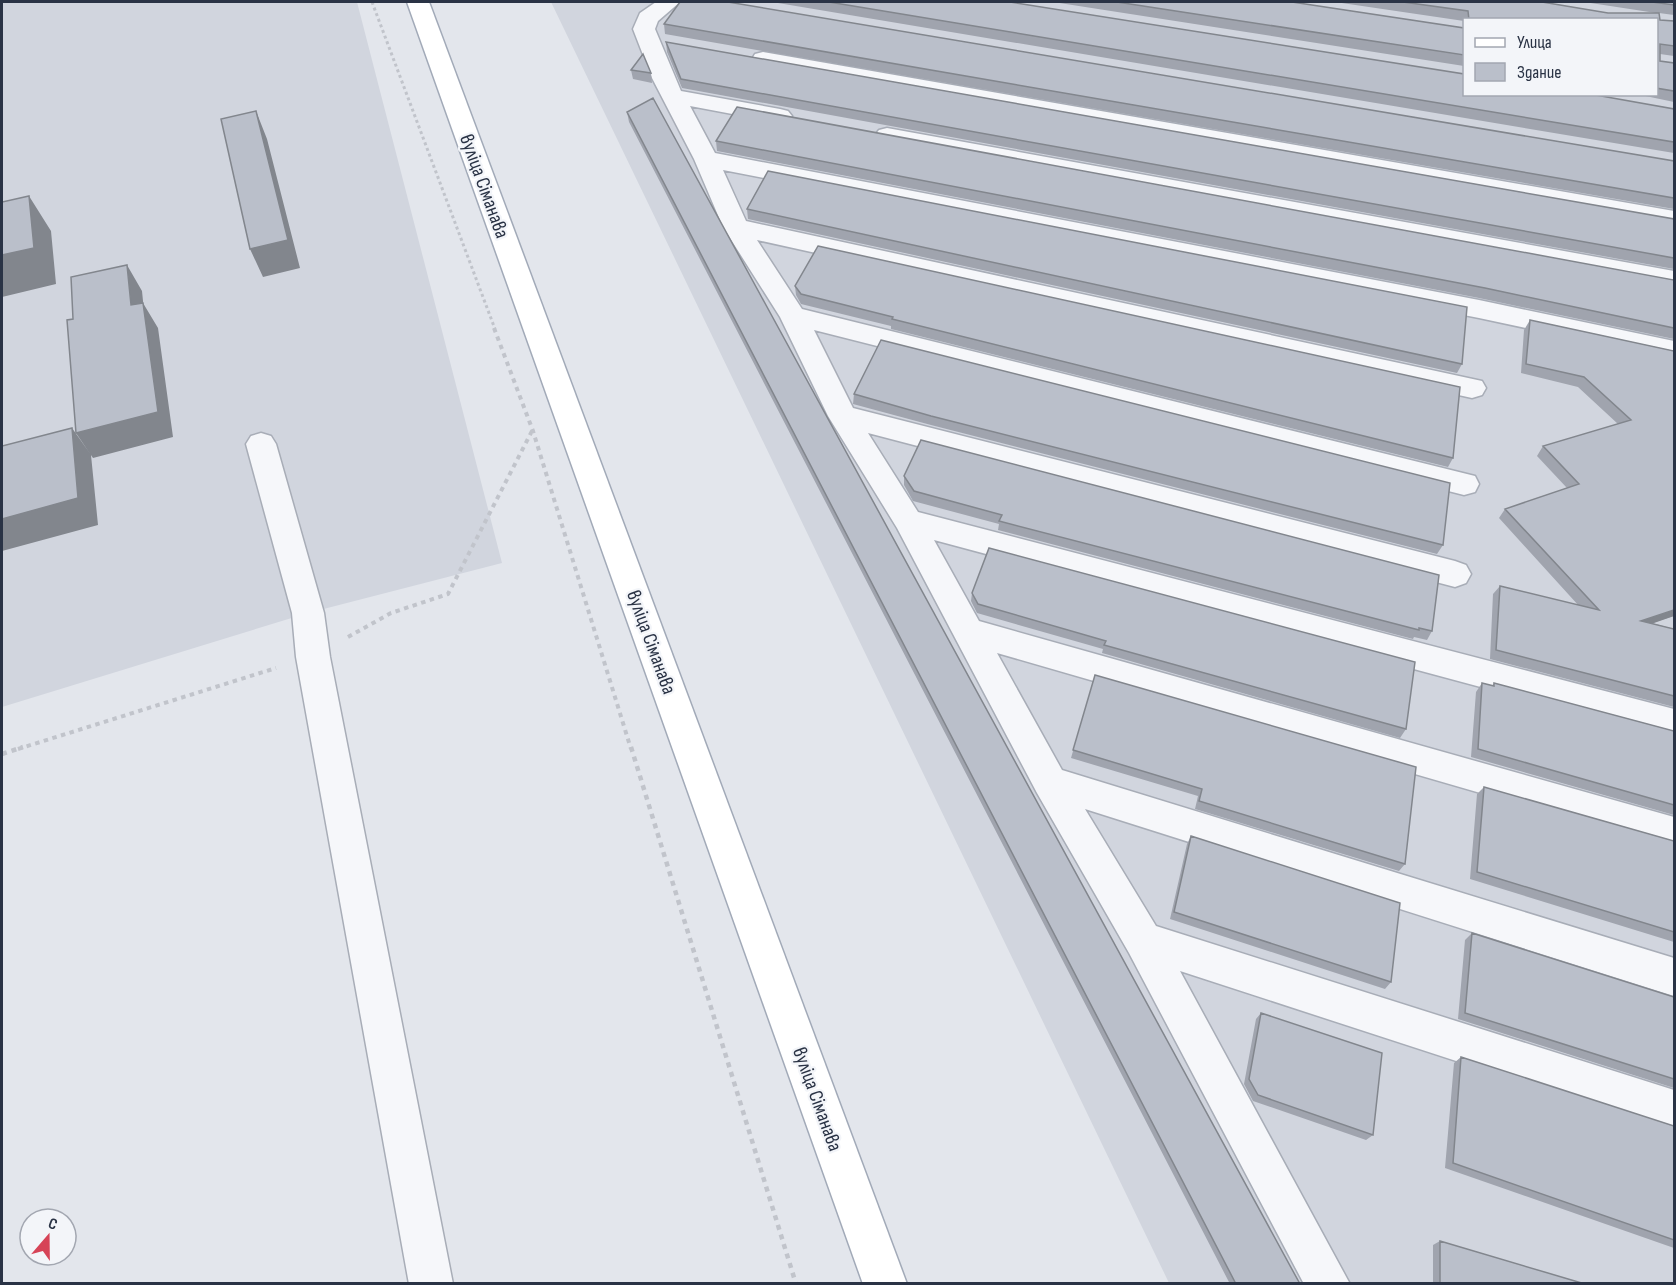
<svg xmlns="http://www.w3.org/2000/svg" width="1676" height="1285" font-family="'Sofia Sans Condensed',sans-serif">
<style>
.built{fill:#d1d5de;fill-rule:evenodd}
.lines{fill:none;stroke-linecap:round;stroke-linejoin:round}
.minor-casing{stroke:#a8adb7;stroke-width:3}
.major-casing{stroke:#a2aab8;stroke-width:3}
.path-far2{stroke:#c1c4cb;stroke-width:3;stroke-dasharray:3 3;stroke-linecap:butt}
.path-far1{stroke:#c1c4cb;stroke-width:4;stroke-dasharray:4.5 4.5;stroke-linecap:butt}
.path{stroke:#c1c4cb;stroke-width:4.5;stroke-dasharray:5 5;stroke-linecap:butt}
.minor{fill:#f6f7fa;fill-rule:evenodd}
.major{fill:#fff;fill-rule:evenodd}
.wall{fill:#a0a4ae}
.shaded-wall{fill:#82868d}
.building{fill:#babfca;stroke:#82868d;stroke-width:1.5}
.labels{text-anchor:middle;stroke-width:4.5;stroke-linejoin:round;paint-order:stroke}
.street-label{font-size:20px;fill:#2a3345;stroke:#f3f5f9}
</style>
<rect width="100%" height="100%" fill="#e3e6ec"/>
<path class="built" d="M2 2H357L502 563 308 613 2 707Z
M551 2H1674V1283H1169ZM1464 20H1656V94H1464Z"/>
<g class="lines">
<defs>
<path id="minor" d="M656 2H680L658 21 655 29 681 91 780 109 788 111 792 116 788 121 780 123 690 106 715 153 1479 300 1674 341V360L1479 318 723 170 746 221 1482 381 1486 388 1482 395 1472 398 757 240 802 309 1475 476 1479 484 1475 492 1464 495 814 330 853 408 1455 561 1466 565 1471 574 1466 583 1455 587 868 433 918 512 1674 709V739L934 540 979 621 1674 817V849L997 653 1062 770 1674 958V996L1085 809 1156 926 1674 1090V1132L1180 971 1350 1284H1304L1129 953 1037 793 897 528 828 416 780 317 723 227 694 159 652 78 633 29 640 13Z
M763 52 1674 211V227L755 64 752 59 755 54Z
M887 128 1674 271V289L879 140 875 135 879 130Z
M261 433 271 436 276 444 324 613 330 657 453 1284H409L296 657 292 613 246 444 251 436Z"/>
<path id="major" d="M407 2H429L907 1284H863Z"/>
</defs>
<use href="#minor" class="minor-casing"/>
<use href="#major" class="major-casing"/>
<path class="path-far2" d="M372 2 495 329"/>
<path class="path-far1" d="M494 328 533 431 631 749
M348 637 391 613 448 594 532 431
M18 749 276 668"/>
<path class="path" d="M631 747 796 1284
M2 754 23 747"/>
<use href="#minor" class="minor"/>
<use href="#major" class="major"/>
</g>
<path class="wall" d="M772 2H1010L1674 109V154V153Z
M1053 2H1292L1464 28V67V66Z
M1335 2H1542L1608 13H1656L1584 2H1674V15L1659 13 1660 20 1674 21V56L1660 54V61L1674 63V103V102L1636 94H1656V20H1464V22V21Z
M664 24 1674 161V210V209L665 34Z
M666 42 1674 219V270V269L682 88 667 52Z
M631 70 651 73 652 83 633 79Z
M627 112 1300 1284H1230L629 122Z
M716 141 1674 280V339L1479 298 717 151Z
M747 209 1462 364 1457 373 748 219Z
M795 286 1453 458 1448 467 891 329V326L801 304 796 295Z
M1530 320 1674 351V616L1652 623 1674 629V707L1490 659 1493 594 1500 586 1579 606 1499 518 1505 509 1567 488 1537 456 1543 446 1618 424 1578 387 1521 373 1524 330Z
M854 394 1443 545 1437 554 931 425 853 404Z
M904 476 1432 631 1427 640 1414 637 1413 639 998 530 999 524 913 501 904 485Z
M972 593 1406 729 1400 738 1102 653 1103 649 977 613 971 601Z
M1095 675 1405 864 1399 871 1195 809 1198 796 1071 758Z
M1482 683 1492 686 1494 683 1674 731V815L1471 757 1476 692Z
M1484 787 1674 841V942L1470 879 1477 794Z
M1191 836 1391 982 1385 989 1170 919 1187 844Z
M1472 933 1674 997V1088L1458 1019 1465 940Z
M1261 1013 1373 1135 1366 1140 1253 1101 1244 1084 1256 1019Z
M1461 1057 1674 1126V1248L1445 1168 1454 1063Z
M1440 1241 1585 1284H1433V1245Z"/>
<path class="shaded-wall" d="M256 111 267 139 300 268 263 277 250 249Z
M29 196 51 231 56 284 2 297V255Z
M127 265 142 291 146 331 131 305Z
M143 303 158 328 173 437 93 458 76 433Z
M72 428 91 455 98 525 2 551V519Z
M1674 610V616L1634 630 1641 621Z"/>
<path class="building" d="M680 2H728L1674 161V198L664 24Z
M829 2H1010L1464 74V94H1590L1674 109V142Z
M1117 2H1292L1464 28V55Z
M1403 2H1542L1608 13H1659L1660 20 1674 21V46L1660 44V61L1674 63V91L1656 88V20H1469L1468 11Z
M1652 2H1674V5Z
M666 42 1674 219V258L681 79Z
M643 54 651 73 631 70Z
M653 98 1300 1284H1236L627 112Z
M737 107 1674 280V328L1485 288 716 141Z
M256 111 288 240 250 249 221 119Z
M768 171 1467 307 1462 364 747 209Z
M29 196 34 248 2 255V202Z
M818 246 1460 387 1453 458 892 319 893 317 801 294 795 286Z
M127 265 131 305 143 303 158 412 76 433 67 320 73 319 71 277Z
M1530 320 1674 351V610L1641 621 1674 629V696L1496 650 1500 586 1599 610 1505 509 1579 484 1543 446 1631 420 1584 377 1526 364Z
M881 340 1450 483 1443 545 931 416 854 394Z
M72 428 78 498 2 519V446Z
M921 440 1439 575 1432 631 1419 628V630L999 521 1002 515 914 491 904 476Z
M989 548 1415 662 1406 729 1104 645 1106 641 978 604 972 593Z
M1095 675 1416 767 1405 864 1199 801 1202 789 1073 750Z
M1482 683 1494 686V683L1674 731V805L1478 749Z
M1484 787 1674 841V932L1477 872Z
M1191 836 1400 903 1391 982 1174 912Z
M1472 933 1674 997V1079L1465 1013Z
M1261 1013 1382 1053 1373 1135 1258 1095 1249 1079Z
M1461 1057 1674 1126V1240L1453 1163Z
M1440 1241 1585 1284H1440Z"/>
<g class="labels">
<g class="street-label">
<text transform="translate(485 186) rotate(70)" y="7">вуліца Сіманава</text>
<text transform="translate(652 642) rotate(70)" y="7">вуліца Сіманава</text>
<text transform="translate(818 1099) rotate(70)" y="7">вуліца Сіманава</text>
</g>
</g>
<rect width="1676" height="1285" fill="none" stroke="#2a3345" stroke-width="6"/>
<rect x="1463" y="18" width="195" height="78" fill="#f3f5f9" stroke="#a3a7b1" stroke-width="1.5"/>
<rect x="1475" y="38" width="30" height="9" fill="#ffffff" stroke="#a3a7b1" stroke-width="1.5"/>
<text x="1517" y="48" font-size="18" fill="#2a3345">Улица</text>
<rect x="1475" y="63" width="30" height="18" fill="#babfca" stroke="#a3a7b1" stroke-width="1.5"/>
<text x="1517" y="78" font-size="18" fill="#2a3345">Здание</text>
<g transform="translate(48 1237) rotate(20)"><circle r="28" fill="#f3f5f9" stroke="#a3a7b1" stroke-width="1.5"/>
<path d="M0-4.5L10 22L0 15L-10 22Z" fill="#d64357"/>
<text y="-9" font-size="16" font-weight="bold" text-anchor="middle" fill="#2a3345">С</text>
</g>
</svg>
